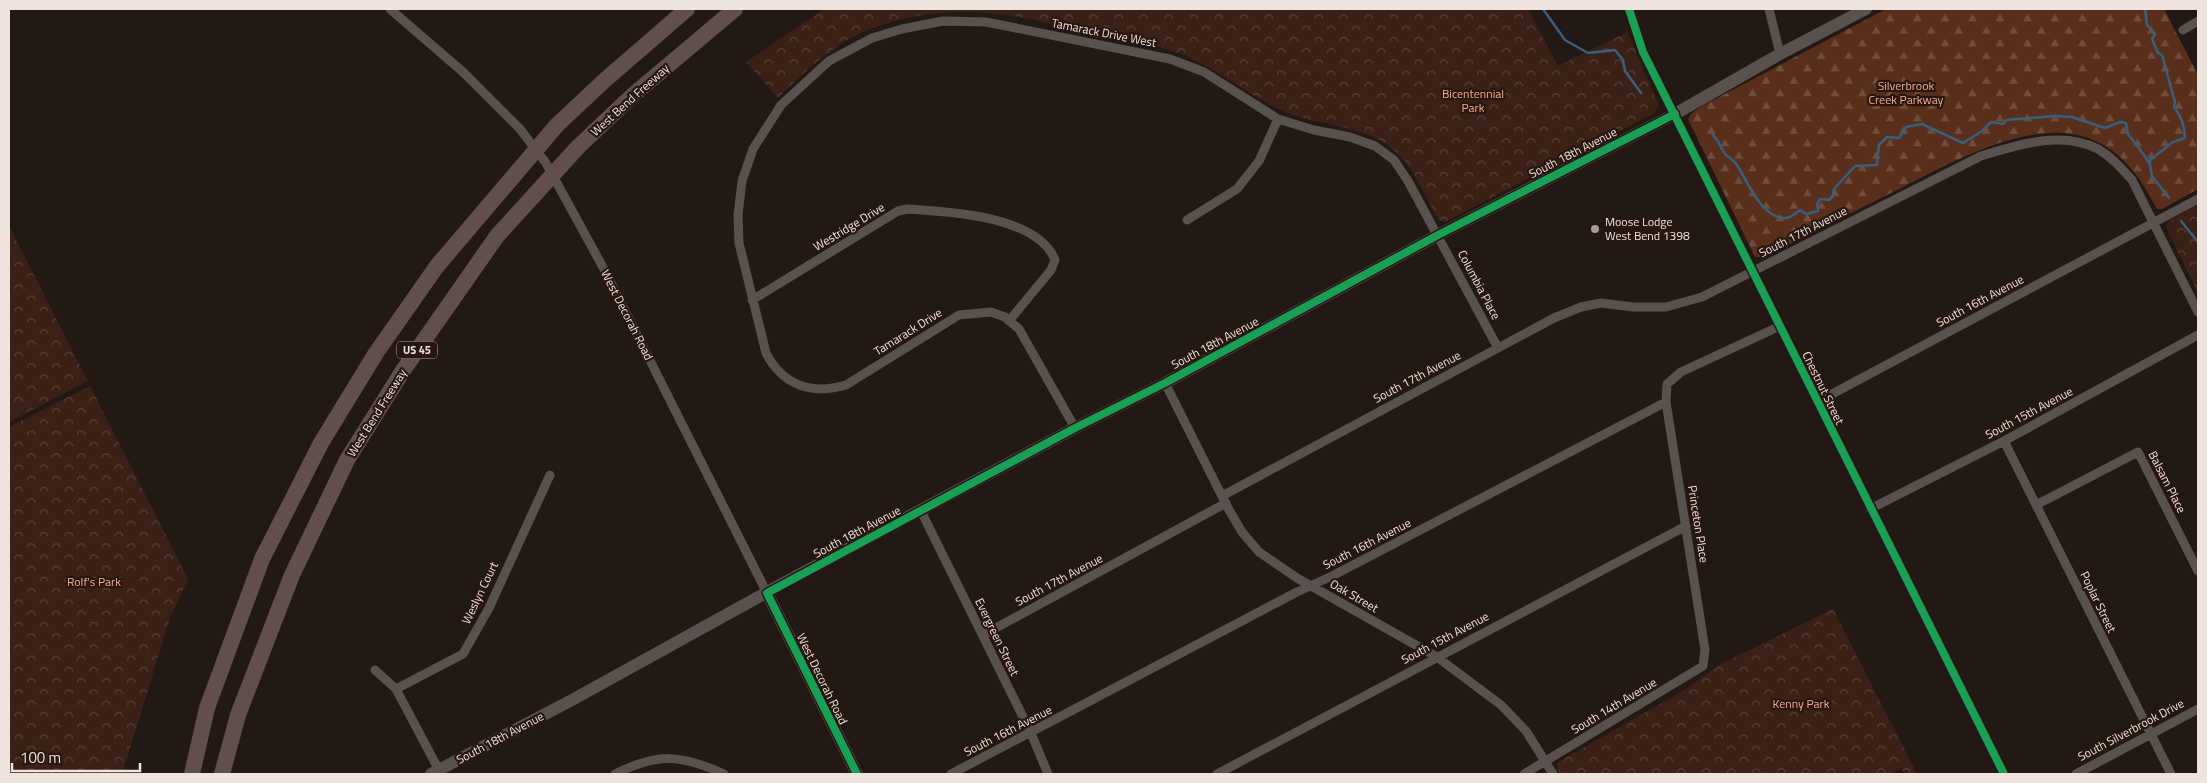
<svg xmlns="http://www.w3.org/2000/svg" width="2207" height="783" font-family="'Titillium Web',sans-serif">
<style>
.forest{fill:url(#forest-firs)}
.park{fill:url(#park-crowns)}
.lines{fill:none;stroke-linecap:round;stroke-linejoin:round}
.stream{stroke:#375f7f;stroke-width:2.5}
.street{stroke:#59514e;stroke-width:9}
.secondary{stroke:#59514e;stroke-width:12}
.highway{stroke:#614f4e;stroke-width:16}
.cycleway-casing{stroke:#271710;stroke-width:11}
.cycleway{stroke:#1a9f57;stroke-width:8}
.poi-dot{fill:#a79c98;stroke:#271710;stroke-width:2}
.labels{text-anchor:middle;stroke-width:4.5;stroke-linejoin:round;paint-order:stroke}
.shield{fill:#271710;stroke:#b3a6a0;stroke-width:1}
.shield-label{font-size:11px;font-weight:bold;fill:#efe3de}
.street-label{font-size:12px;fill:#efe3de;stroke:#271710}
.park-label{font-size:12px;fill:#fcab89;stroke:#271710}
.poi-label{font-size:12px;fill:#efe3de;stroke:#271710;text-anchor:start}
</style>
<defs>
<pattern id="forest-firs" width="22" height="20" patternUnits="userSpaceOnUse" patternTransform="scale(1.25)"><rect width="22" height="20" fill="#592f1c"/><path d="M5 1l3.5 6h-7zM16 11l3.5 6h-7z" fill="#714d3d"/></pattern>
<pattern id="park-crowns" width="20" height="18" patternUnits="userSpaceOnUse" patternTransform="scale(1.25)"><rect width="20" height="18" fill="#3b2015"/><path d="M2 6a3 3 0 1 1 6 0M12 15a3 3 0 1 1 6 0" fill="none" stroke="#584037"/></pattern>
</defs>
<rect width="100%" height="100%" fill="#221915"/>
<path class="forest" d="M1886 9H2164L2198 75V189L2162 209H2157C2141 179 2124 152 2091 139 2029 114 1940 169 1885 196 1845 216 1804 237 1763 257H1755L1688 119 1691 114 1702 106Z"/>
<path class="park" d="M824 9H1528L1558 66 1627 32 1659 105 1653 114 1445 222 1439 220C1425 199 1417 173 1399 155 1369 123 1319 128 1281 110 1250 96 1224 74 1193 59 1157 43 1117 38 1079 30 1052 24 1025 17 998 14 947 7 888 16 844 42 819 58 798 78 778 98L746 62Z
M2198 204V293L2166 228 2168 222Z
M9 226 88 381 9 422Z
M90 386 188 579 170 618 122 774H9V427Z
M1833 609 1917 774H1905L1901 768 1891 774H1560L1557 765 1560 761 1686 689 1721 664Z"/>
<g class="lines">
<path class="stream" d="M1543 9 1565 40 1588 53 1615 50 1623 60 1625 71 1641 93
M2145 9 2147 25 2155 34 2152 39 2158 53 2162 55 2175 102 2174 107C2182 117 2184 126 2185 138L2173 142 2150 160V165
M1713 135C1719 141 1721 149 1726 155 1729 158 1734 160 1737 165 1748 182 1762 220 1787 218 1791 217 1796 213 1800 210L1806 214 1818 211 1817 204 1820 199 1829 200 1833 196 1834 189 1855 166 1877 165 1879 145 1887 137 1899 138 1906 127 1922 124 1963 143 1982 131 1991 122 2003 124 2006 120 2055 116 2072 117 2105 128 2120 122 2126 123 2128 134 2144 155 2150 165 2152 176 2169 198
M2181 221 2198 242"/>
<path class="street" d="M390 9 463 72 520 129 546 163 605 271 767 593
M1629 9 1643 52 2004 774
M1769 9 1780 54
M2183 30 2198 21
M1187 220 1237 189 1259 161 1278 119
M752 300 898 211 907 209C948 212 1037 215 1055 260L1051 270 1009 321
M1165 383 1229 510 1242 532 1259 552 1297 578 1437 657 1501 705 1526 731 1553 774
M1817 402 2198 199
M1075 428 1019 329 1005 317 991 312 959 315 846 385C812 395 783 386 766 353L739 243 738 215 742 181 753 149 781 105 829 61 872 38 902 29 943 21 986 22 1170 59 1204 72 1278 119 1314 130 1350 137 1375 146 1394 160 1408 181 1498 348
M2004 441 2171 774
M1222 496 1554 318 1581 307 1601 303 1633 307H1666L1702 297 1981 156C2017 145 2062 130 2098 149 2112 157 2122 169 2132 180L2198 312
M2036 505 2138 452 2198 571
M1870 509 2004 441 2198 335
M921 511 1031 733 1048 774
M983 635 1226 503
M375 670 396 689 441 774
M396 689 463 654 489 608 550 475
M615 774C658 753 680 754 724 774
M951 774 1295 593 1332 576 1666 402
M1217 774 1686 526
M1524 774 1703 666 1705 650 1666 402 1667 384 1681 372 1780 326
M2076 774 2198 709"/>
<path class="secondary" d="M767 593 857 774
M431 774 572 700 780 585 1075 428 1165 383 1438 235 1675 114 1780 54 1866 9"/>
<path class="highway" d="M192 774 207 708 262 559 321 443 376 353 437 266 557 125 605 80 687 9
M222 774 238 715 292 575 347 460 404 369 497 236 578 147 633 95 735 9"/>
<defs>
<path id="cycleway" d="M1629 9 1643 52 2004 774
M857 774 767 593 1075 428 1165 383 1438 235 1675 114"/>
</defs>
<use href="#cycleway" class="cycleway-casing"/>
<use href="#cycleway" class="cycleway"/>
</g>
<circle class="poi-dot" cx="1595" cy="229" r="5"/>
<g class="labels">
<rect class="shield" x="397" y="341.5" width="40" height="17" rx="4"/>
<g class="shield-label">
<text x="417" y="354">US 45</text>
</g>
<g class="street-label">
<text transform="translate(1104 33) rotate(11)" y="4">Tamarack Drive West</text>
<text transform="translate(630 100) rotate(-42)" y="4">West Bend Freeway</text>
<text transform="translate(1573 153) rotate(-27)" y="4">South 18th Avenue</text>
<text transform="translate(849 227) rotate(-31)" y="4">Westridge Drive</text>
<text transform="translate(1803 232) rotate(-27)" y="4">South 17th Avenue</text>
<text transform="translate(1479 285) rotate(62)" y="4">Columbia Place</text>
<text transform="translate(1980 301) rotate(-28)" y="4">South 16th Avenue</text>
<text transform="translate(627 315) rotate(63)" y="4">West Decorah Road</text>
<text transform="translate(908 332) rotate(-32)" y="4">Tamarack Drive</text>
<text transform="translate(1215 343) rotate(-28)" y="4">South 18th Avenue</text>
<text transform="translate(1417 377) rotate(-28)" y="4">South 17th Avenue</text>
<text transform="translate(1823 388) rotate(64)" y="4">Chestnut Street</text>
<text transform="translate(377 413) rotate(-58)" y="4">West Bend Freeway</text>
<text transform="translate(2029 413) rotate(-28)" y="4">South 15th Avenue</text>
<text transform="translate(2167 482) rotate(63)" y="4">Balsam Place</text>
<text transform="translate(1698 524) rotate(81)" y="4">Princeton Place</text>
<text transform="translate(857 532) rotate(-28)" y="4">South 18th Avenue</text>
<text transform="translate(1367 544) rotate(-27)" y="4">South 16th Avenue</text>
<text transform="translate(1059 580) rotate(-28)" y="4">South 17th Avenue</text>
<text transform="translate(480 593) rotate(-64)" y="4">Weslyn Court</text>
<text transform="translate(1354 596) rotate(30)" y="4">Oak Street</text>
<text transform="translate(2098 602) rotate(64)" y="4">Poplar Street</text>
<text transform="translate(997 637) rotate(64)" y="4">Evergreen Street</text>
<text transform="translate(1445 638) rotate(-28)" y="4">South 15th Avenue</text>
<text transform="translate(822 679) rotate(64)" y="4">West Decorah Road</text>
<text transform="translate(1614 706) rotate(-31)" y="4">South 14th Avenue</text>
<text transform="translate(2131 730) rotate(-28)" y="4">South Silverbrook Drive</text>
<text transform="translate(1008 731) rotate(-27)" y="4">South 16th Avenue</text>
<text transform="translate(500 738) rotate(-28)" y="4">South 18th Avenue</text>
</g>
<g class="park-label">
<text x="1906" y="90">Silverbrook<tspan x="1906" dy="14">Creek Parkway</tspan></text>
<text x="1473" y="98">Bicentennial<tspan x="1473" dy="14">Park</tspan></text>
<text x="94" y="586">Rolf's Park</text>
<text x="1801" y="708">Kenny Park</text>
</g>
<g class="poi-label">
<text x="1605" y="226">Moose Lodge<tspan x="1605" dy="14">West Bend 1398</tspan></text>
</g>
</g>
<rect width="2207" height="783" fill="none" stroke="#efe3de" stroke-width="20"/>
<path d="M12 763v8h128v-8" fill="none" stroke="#efe3de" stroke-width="2.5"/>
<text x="20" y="763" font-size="15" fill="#efe3de" stroke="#271710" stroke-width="4" paint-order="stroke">100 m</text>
</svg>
